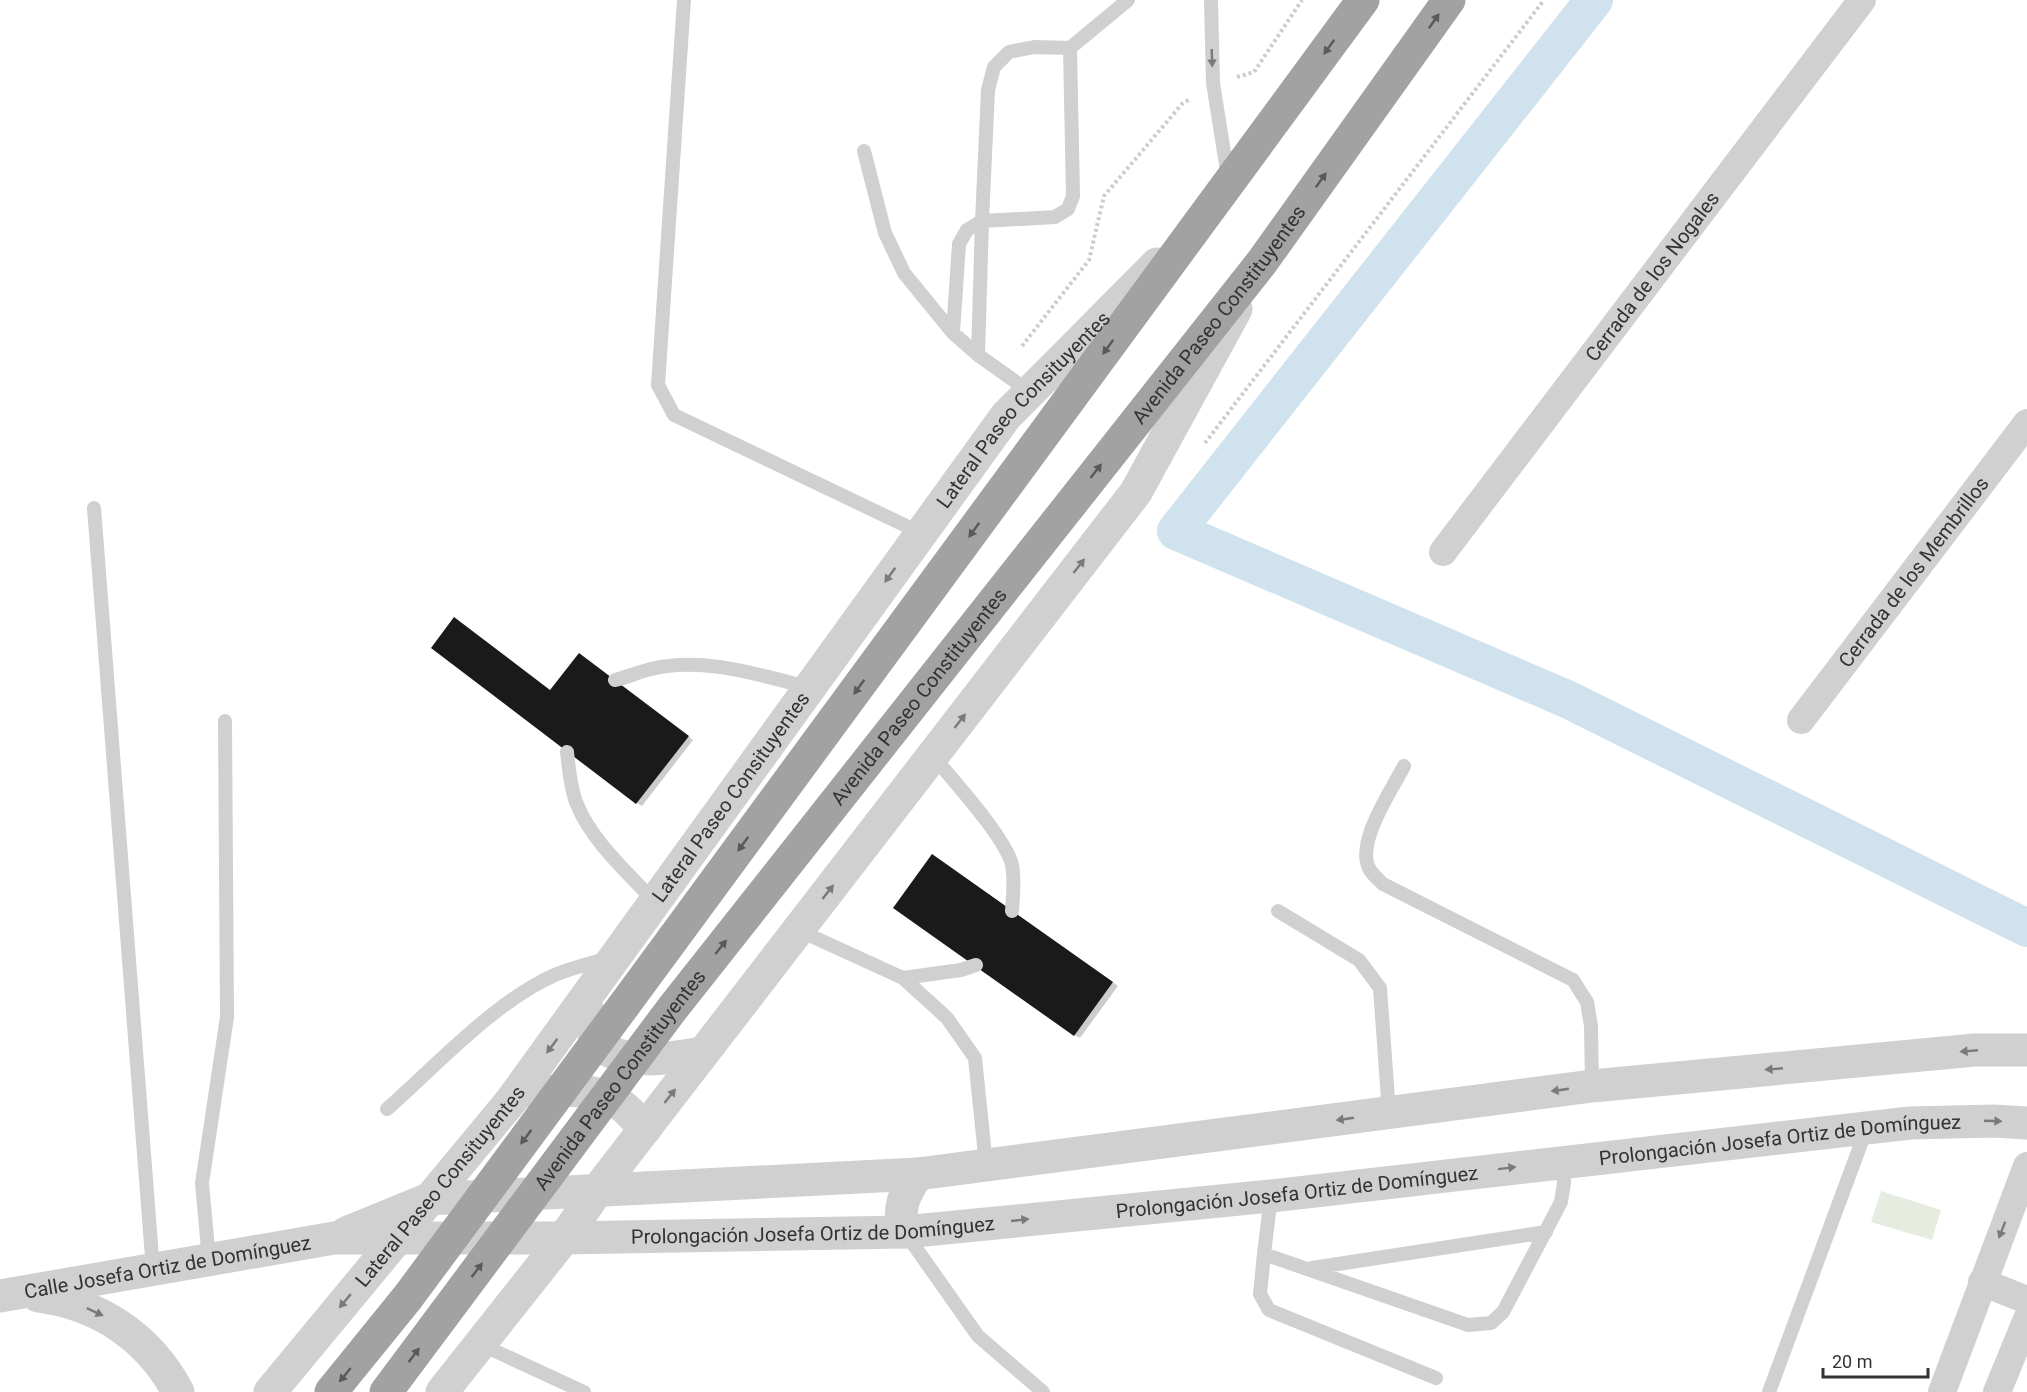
<svg xmlns="http://www.w3.org/2000/svg" width="2027" height="1392" font-family="Roboto,sans-serif">
<style>
.green{fill:#e6ecdf}
.shadow{fill:#0003}
.lines{fill:none;stroke-linecap:round;stroke-linejoin:round}
.canal{stroke:#cfe2ee;stroke-width:38}
.building{fill:#1a1a1a}
.path{stroke:#cdcdcd;stroke-width:4;stroke-dasharray:3 3;stroke-linecap:butt}
.service{stroke:#d0d0d0;stroke-width:14}
.minor{stroke:#d0d0d0;stroke-width:28}
.tertiary{stroke:#d0d0d0;stroke-width:33}
.trunk{stroke:#a2a2a2;stroke-width:33}
.oneway{fill:#5a5a5a}
.oneway2{fill:#7a7a7a}
.labels{text-anchor:middle;stroke-width:6;stroke-linejoin:round;paint-order:stroke}
.street-label{font-size:20px;fill:#333;stroke:#fff}
</style>
<rect width="100%" height="100%" fill="#fff"/>
<path class="green" d="M1881 1191 1941 1210 1932 1240 1871 1222Z"/>
<path class="shadow" d="M585 658 693 740 642 806 637 803 551 692Z
M939 859 1118 986 1080 1038 1074 1035Z"/>
<g class="lines">
<path class="canal" d="M1594 0 1176 531 1569 700 2027 928"/>
</g>
<path class="building" d="M454 617 550 690 579 653 689 736 636 804 431 648Z
M932 854 1113 982 1074 1036 893 908Z"/>
<g class="lines">
<path class="path" d="M1237 77 1254 72 1302 0
M1022 346 1089 260 1104 196 1182 104 1190 99
M1205 443 1544 0"/>
<path class="service" d="M684 0 658 385 674 415 921 533
M1211 0 1213 83 1228 177
M864 151 885 233 904 273 953 333
M978 355 982 221 1055 217 1068 209 1073 196 1070 48
M1030 392 978 355 953 333 959 244 967 230 982 221 988 90 994 67 1009 52 1034 47 1070 48 1128 0
M94 508 153 1270
M615 680C627 677 639 672 651 669 702 656 759 675 808 687
M567 752C569 769 570 786 576 802 591 841 628 873 656 903
M933 756C952 779 1006 838 1012 865 1015 880 1013 896 1012 911
M1404 766C1392 790 1354 844 1370 870 1373 875 1379 880 1383 884L1573 980 1587 1002 1591 1026 1592 1086
M1278 911 1359 960 1380 988 1389 1113
M798 930 903 978 947 1018 975 1058 986 1165
M903 978 961 970 976 965
M387 1109C437 1065 496 1000 557 974 572 968 589 964 605 959
M1271 1196 1264 1254 1468 1325 1491 1323 1503 1312 1561 1202 1564 1183 1563 1163
M906 1234 978 1336 1043 1392
M1264 1254 1260 1294 1269 1310 1436 1378
M209 1260 202 1183 227 1017 225 721
M1312 1268 1546 1232
M480 1344 584 1392
M1769 1392 1866 1130"/>
<g class="minor">
<path id="s1" d="M1443 552 1862 0"/>
<path id="s2" d="M1801 720 2027 423"/>
<path d="M1982 1282 2027 1300"/>
<path d="M1942 1392 2027 1166"/>
<path d="M1997 1392 2027 1319"/>
</g>
<g class="tertiary">
<path d="M589 1013C591 1022 592 1032 597 1040 616 1068 675 1058 703 1053"/>
<path d="M537 1094C564 1087 597 1089 621 1105 630 1111 637 1121 645 1129"/>
<path d="M904 1232C897 1208 904 1194 918 1174"/>
<path d="M346 1233 429 1199 918 1174 1592 1086 1975 1050H2027"/>
<path id="s3" d="M0 1296 334 1238H564L904 1232 1271 1196 1910 1123 1994 1121 2027 1123"/>
<path d="M38 1296C99 1304 149 1337 178 1392"/>
<path id="s4" d="M270 1392 511 1101 1006 416 1157 264"/>
<path d="M442 1392 564 1238 596 1192 1136 492 1236 309"/>
</g>
<g class="trunk">
<path d="M331 1392 408 1297 636 989 1363 0"/>
<path id="s5" d="M386 1392 672 1009 1262 262 1449 0"/>
</g>
</g>
<defs><path id="oneway-solid" d="M-6-.8H1V-3.2L6.5 0L1 3.2V.8H-6Z" transform="scale(1.5)"/></defs>
<g class="oneway">
<use href="#oneway-solid" transform="translate(1434 21) rotate(-55)"/>
<use href="#oneway-solid" transform="translate(1329 47) rotate(126)"/>
<use href="#oneway-solid" transform="translate(1321 180) rotate(-55)"/>
<use href="#oneway-solid" transform="translate(1108 347) rotate(126)"/>
<use href="#oneway-solid" transform="translate(1096 471) rotate(-52)"/>
<use href="#oneway-solid" transform="translate(974 530) rotate(126)"/>
<use href="#oneway-solid" transform="translate(859 687) rotate(126)"/>
<use href="#oneway-solid" transform="translate(743 844) rotate(126)"/>
<use href="#oneway-solid" transform="translate(721 947) rotate(-52)"/>
<use href="#oneway-solid" transform="translate(526 1137) rotate(127)"/>
<use href="#oneway-solid" transform="translate(477 1270) rotate(-53)"/>
<use href="#oneway-solid" transform="translate(414 1355) rotate(-53)"/>
<use href="#oneway-solid" transform="translate(345 1375) rotate(129)"/>
</g>
<g class="oneway2">
<use href="#oneway-solid" transform="translate(1212 58) rotate(88)"/>
<use href="#oneway-solid" transform="translate(1079 566) rotate(-52)"/>
<use href="#oneway-solid" transform="translate(890 575) rotate(126)"/>
<use href="#oneway-solid" transform="translate(960 721) rotate(-52)"/>
<use href="#oneway-solid" transform="translate(828 892) rotate(-52)"/>
<use href="#oneway-solid" transform="translate(552 1046) rotate(127)"/>
<use href="#oneway-solid" transform="translate(1969 1051) rotate(175)"/>
<use href="#oneway-solid" transform="translate(1774 1069) rotate(175)"/>
<use href="#oneway-solid" transform="translate(1560 1090) rotate(172)"/>
<use href="#oneway-solid" transform="translate(670 1096) rotate(-52)"/>
<use href="#oneway-solid" transform="translate(1345 1119) rotate(172)"/>
<use href="#oneway-solid" transform="translate(1993 1121) rotate(2)"/>
<use href="#oneway-solid" transform="translate(1507 1168) rotate(-7)"/>
<use href="#oneway-solid" transform="translate(1020 1220) rotate(-6)"/>
<use href="#oneway-solid" transform="translate(2002 1230) rotate(111)"/>
<use href="#oneway-solid" transform="translate(345 1301) rotate(130)"/>
<use href="#oneway-solid" transform="translate(95 1312) rotate(25)"/>
</g>
<g class="labels">
<g class="street-label">
<text dy="7" stroke="none"><textPath href="#s1" startOffset="346">Cerrada de los Nogales</textPath></text>
<text dy="7" stroke="none"><textPath href="#s5" startOffset="1362">Avenida Paseo Constituyentes</textPath></text>
<text dy="7" stroke="none"><textPath href="#s4" startOffset="1239">Lateral Paseo Consituyentes</textPath></text>
<text dy="7" stroke="none"><textPath href="#s2" startOffset="186">Cerrada de los Membrillos</textPath></text>
<text dy="7" stroke="none"><textPath href="#s5" startOffset="876">Avenida Paseo Constituyentes</textPath></text>
<text dy="7" stroke="none"><textPath href="#s4" startOffset="753">Lateral Paseo Consituyentes</textPath></text>
<text dy="7" stroke="none"><textPath href="#s5" startOffset="390">Avenida Paseo Constituyentes</textPath></text>
<text dy="7" stroke="none"><textPath href="#s3" startOffset="1790">Prolongación Josefa Ortiz de Domínguez</textPath></text>
<text dy="7" stroke="none"><textPath href="#s4" startOffset="267">Lateral Paseo Consituyentes</textPath></text>
<text dy="7" stroke="none"><textPath href="#s3" startOffset="1304">Prolongación Josefa Ortiz de Domínguez</textPath></text>
<text dy="7" stroke="none"><textPath href="#s3" startOffset="818">Prolongación Josefa Ortiz de Domínguez</textPath></text>
<text dy="7" stroke="none"><textPath href="#s3" startOffset="170">Calle Josefa Ortiz de Domínguez</textPath></text>
</g>
</g>
<path d="M1823 1368v9h105v-9" fill="none" stroke="#333333" stroke-width="3"/>
<text x="1832" y="1368" font-size="18" fill="#333333" stroke="#ffffff" stroke-width="4.5" paint-order="stroke">20 m</text>
</svg>
